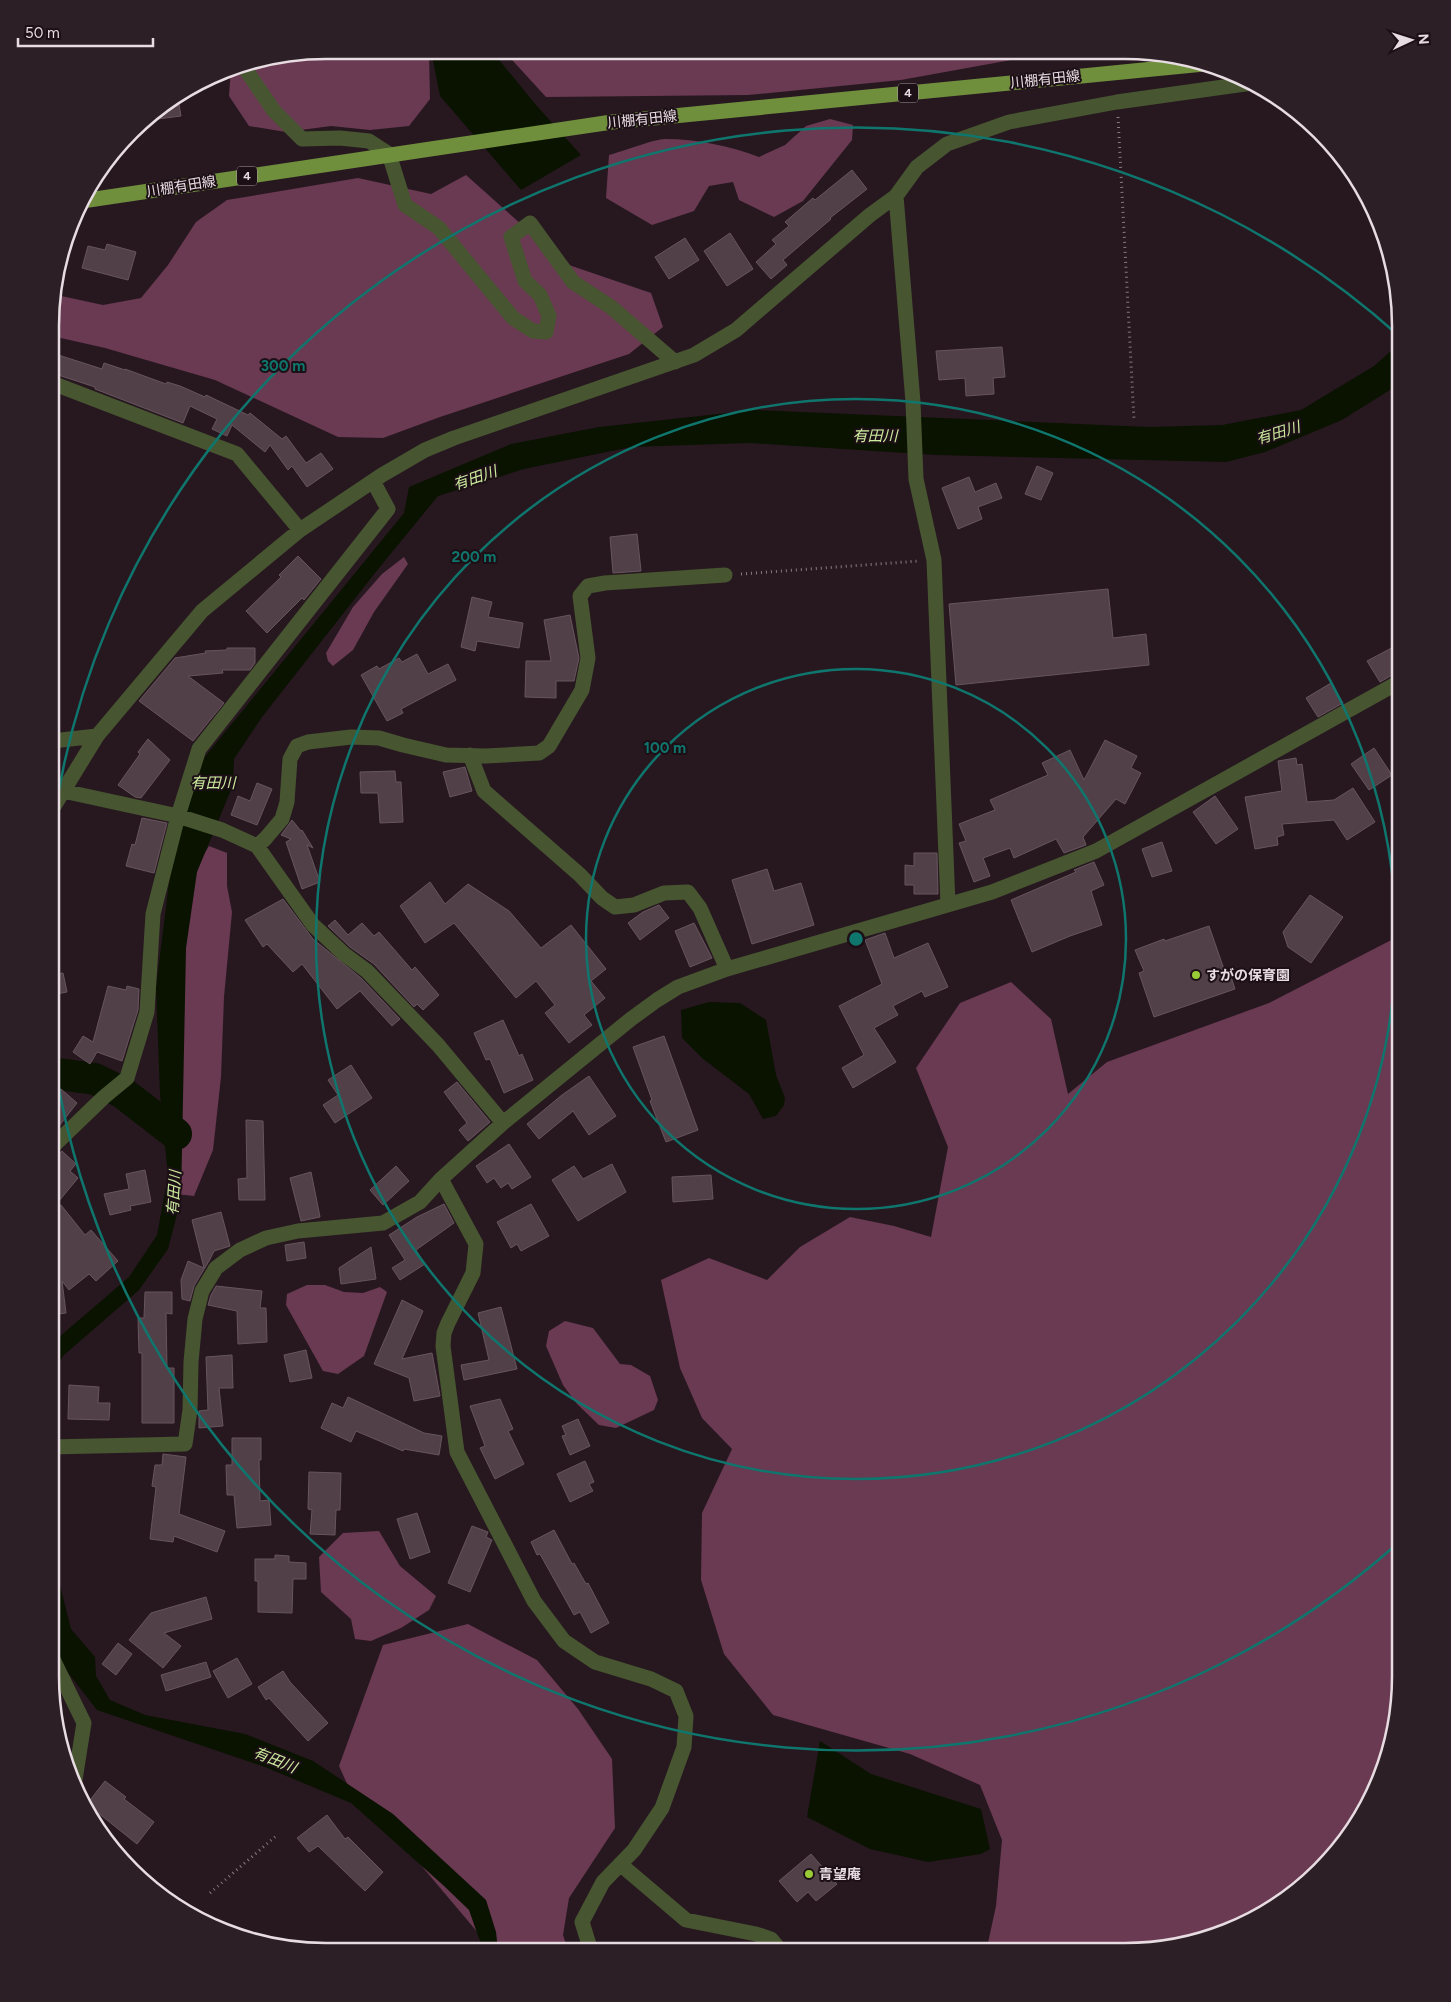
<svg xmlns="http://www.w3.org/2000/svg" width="1451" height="2002" font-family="Figtree,'Noto Sans JP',sans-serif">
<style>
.forest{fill:#6a3952}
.water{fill:#0a1200}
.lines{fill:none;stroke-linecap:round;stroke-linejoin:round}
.river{stroke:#0a1200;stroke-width:32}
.building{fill:#514048;stroke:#67555d}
.path{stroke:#877a80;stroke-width:3;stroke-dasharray:1 4;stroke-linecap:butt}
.minor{stroke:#475631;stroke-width:15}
.major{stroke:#708f3d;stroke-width:15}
.ring{fill:none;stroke:#0f766e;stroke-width:2.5}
.poi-dot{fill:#99cb36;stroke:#1d0f16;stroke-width:2}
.labels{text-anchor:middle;stroke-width:4;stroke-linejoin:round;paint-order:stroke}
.shield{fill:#1d0f16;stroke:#aa9ea4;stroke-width:1}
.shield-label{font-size:12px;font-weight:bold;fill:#e7dce1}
.street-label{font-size:14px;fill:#e7dce1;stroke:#1d0f16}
.poi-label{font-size:14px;font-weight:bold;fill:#e7dce1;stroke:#1d0f16;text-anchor:start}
.water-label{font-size:15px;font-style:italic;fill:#cbeb9e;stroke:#1d0f16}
.rim{fill:none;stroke:#e7dce1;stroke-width:2.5}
.centre{fill:#0f766e;stroke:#1d0f16;stroke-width:2.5}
.ring-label{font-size:15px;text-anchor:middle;font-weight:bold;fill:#0f766e;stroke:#1d0f16;stroke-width:4;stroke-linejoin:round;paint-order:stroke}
</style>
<rect width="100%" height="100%" fill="#271820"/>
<path class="forest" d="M325 50H429L430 99 409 126 370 130 331 126 286 132 249 126 229 96 231 68 237 65Z
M504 51 1056 52 901 80 748 95 546 97Z
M830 119 853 125 852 140 803 201 774 217 739 200 733 182 709 186 694 211 652 225 606 198 609 155C624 151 651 140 665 139 697 139 730 146 759 157L785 145 806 126Z
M466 175 566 264 651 293 663 327 629 354 440 417 383 438 338 437 215 380 105 348 52 336V294L103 305 141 298 168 265 196 222 227 200 358 178 431 194Z
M404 557 408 564 374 612 353 650 333 666 328 661 326 653 353 607 382 574Z
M209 846 227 853V886L232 912 224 997 221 1077 213 1150 194 1196 176 1194V978L191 876Z
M1401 935 1400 1695 1386 1765 1354 1830 1307 1884 1247 1924 1180 1947 1126 1952H986L996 1906 1002 1840 980 1785 910 1754 773 1715 724 1654 701 1580 702 1513 732 1449 702 1418 680 1368 661 1280 709 1258 767 1280 800 1247 850 1217 894 1226 931 1237 948 1147 916 1068 960 1003 1011 982 1051 1019 1068 1094 1107 1062 1269 1003Z
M307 1285H325L344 1292 363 1293 380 1287 387 1292 364 1356 338 1374 323 1371 286 1305 287 1294Z
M565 1321 593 1328 620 1364 631 1365 650 1376 658 1400 654 1410 616 1428 599 1425 577 1404 563 1385 546 1346 549 1331Z
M379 1531 400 1566 436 1596 429 1610 401 1628 371 1641 355 1639 351 1619 321 1592 319 1557 343 1533Z
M468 1624 537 1660 578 1709 612 1759 615 1828 569 1898 563 1935 568 1950H481L479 1934 398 1838 359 1810 339 1766 383 1645Z"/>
<path class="water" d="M431 50H491L536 105 581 155 521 190 440 96Z
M1401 342V383L1342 420 1265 452 1226 462 936 455 750 443 631 447 524 469 438 496 375 573 262 717 234 759 233 785 197 872 186 948 181 1199 168 1249 139 1290 64 1355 51 1373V1344L129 1277 157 1235 168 1176 160 1094 156 987 173 851 199 764 404 513 409 487 511 444 599 427 755 410 1149 427 1222 425 1301 410 1374 366Z
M709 1002 740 1003 766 1020 776 1075 785 1098 784 1105 776 1116 763 1119 749 1094 702 1058 682 1038 681 1010Z
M50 1546 71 1629 95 1657 96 1676 110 1700 145 1715 245 1734 313 1761 393 1814 486 1900 496 1932 498 1950H483L469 1910 443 1885 351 1803 265 1767 97 1710 62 1665 50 1626Z
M820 1741 871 1774 981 1809 990 1849 981 1854 928 1862 870 1849 807 1817Z"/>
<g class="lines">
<path class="river" d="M51 1073 95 1079 123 1093 176 1134"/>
</g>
<path class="building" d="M178 98 181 116 142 121 144 118Z
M852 170 867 189 830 218 831 219 783 260 787 265 771 279 756 262 776 244 772 240 789 226 785 222 813 198 815 200Z
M730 233 753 269 727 286 704 251Z
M685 238 699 260 669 279 655 257Z
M107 244 136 252 128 280 82 268 88 246 105 250Z
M1002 347 1005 377 993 378 994 394 966 396 965 378 939 380 936 351Z
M52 353 102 369 104 363 125 370V369L166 384 167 382 180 386 205 397 206 395 248 415 250 413 282 439 286 436 306 463 321 453 333 469 307 487 292 466 288 470 270 445 265 452 232 425 227 436 212 429 217 419 190 406 183 423 95 389V387L52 373Z
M1037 466 1053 473 1041 500 1025 494Z
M969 477 975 492 996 483 1002 498 978 507 982 519 958 529 942 488Z
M637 534 641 571 613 573 610 537Z
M298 556 321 579 304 600 302 598 267 633 246 611 281 577 279 575Z
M1108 589 1113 638 1146 634 1149 665 956 685 949 604Z
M472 597 492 602 488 617 523 623 519 648 477 641 475 651 461 647Z
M570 615 579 658 574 681H556V698L525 697 526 661H551L544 620Z
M1401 643V670L1380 682 1367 661Z
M227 648H255V663L250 670H222L223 673 188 676 224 703 193 741 139 701 175 658 206 653 205 651 227 650Z
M417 654 428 674 448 664 456 680 401 709 403 713 387 721 361 675 377 666 379 669 399 658 402 662Z
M1331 683 1343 703 1318 717 1306 698Z
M148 739 170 760 141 798 135 797 118 785 140 754 138 752Z
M1105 740 1137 756 1131 768 1141 773 1125 804 1116 799 1083 837 1086 845 1064 853 1056 839 1014 858 1010 848 983 858 990 876 974 882 959 843 966 841 959 824 995 810 990 800 1048 775 1042 763 1070 750 1084 780Z
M1374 748 1392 775 1369 790 1351 764Z
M1296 758 1297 765 1302 764 1307 802 1334 800 1353 788 1375 822 1347 840 1334 820 1282 824 1284 835 1277 837 1278 845 1255 849 1245 797 1282 791 1278 761Z
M465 767 472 791 450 797 443 772Z
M395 771 396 782H401L403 822 380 823 378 793H361L360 772Z
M257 783 272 789 257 825 231 815 238 796 250 801Z
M1215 796 1238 829 1216 844 1193 812Z
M142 818 167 823 154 873 126 866 132 844 135 845Z
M292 820 301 831 302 830 313 848 307 845 320 882 302 889 286 842 291 839 281 835Z
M1162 842 1172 871 1152 877 1142 849Z
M914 853H937L938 894H914V885H905V865L914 866Z
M1094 862 1104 885 1091 891 1102 925 1070 936 1032 952 1011 900 1076 872 1074 870Z
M767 869 774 891 801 883 814 925 752 944 732 880Z
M430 882 445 904 468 884 509 911 541 948 571 925 606 969 591 981 605 998 584 1015 592 1025 569 1043 545 1013 555 1005 536 981 516 998 454 923 425 943 400 906Z
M1310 895 1343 917 1311 963 1288 947 1283 932Z
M283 899 313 939 361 978 400 1019 392 1026 360 991 337 1009 302 964 293 972 267 944 263 947 245 920Z
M659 905 669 918 640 940 628 923 643 912Z
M335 920 348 935 362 923 374 936 379 932 412 970 415 967 439 995 423 1010 417 1004 414 1007 374 964 350 947 328 926Z
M694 923 712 958 690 967 675 931Z
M1209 926 1226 975 1230 974 1235 989 1154 1017 1139 973 1144 971 1135 950 1164 939 1165 941Z
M885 933 894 958 928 943 948 987 925 997 922 991 893 1006 898 1015 874 1028 896 1062 853 1088 842 1068 864 1055 839 1006 882 984 865 940Z
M63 973 67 992 51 995V975Z
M108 986 126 990 127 986 139 989 138 1010 122 1061 97 1052 90 1064 73 1052 83 1036 93 1042Z
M503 1020 519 1056 522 1054 533 1080 504 1093 490 1059 486 1060 474 1033Z
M664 1036 698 1130 666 1142 650 1101 652 1100 633 1047Z
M351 1065 372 1098 335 1123 323 1105 338 1095 328 1080Z
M589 1076 616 1116 589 1135 573 1111 539 1139 527 1124 562 1095Z
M457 1082 490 1122 468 1141 459 1130 467 1123 444 1092Z
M61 1089 77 1103 59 1126 51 1120V1102Z
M246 1120 263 1121 265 1200H239L238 1179 247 1178Z
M509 1144 531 1177 512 1189 508 1183 501 1188 494 1178 487 1183 476 1166Z
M62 1151 76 1164 70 1171 78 1178 54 1207 61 1205 85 1235 91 1230 118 1261 96 1281 89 1274 69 1290 62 1281 66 1313 51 1315V1163Z
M612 1164 626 1192 578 1221 552 1180 574 1166 583 1179Z
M396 1166 409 1181 383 1205 370 1190Z
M145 1170 151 1202 130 1206 131 1210 110 1215 104 1194 129 1189 126 1174Z
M311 1172 320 1217 301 1221 290 1178Z
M711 1175 713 1199 673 1202 672 1177Z
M444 1204 454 1223 416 1250 425 1264 400 1280 392 1268 405 1260 389 1235 417 1217Z
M531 1204 549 1236 521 1251 517 1244 511 1248 497 1222Z
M221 1212 230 1246 214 1251 209 1261 194 1286 190 1301 182 1299 181 1280 188 1261 204 1268 192 1220Z
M304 1242 306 1258 287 1261 285 1245Z
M371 1247 376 1279 341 1284 339 1268Z
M216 1286 262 1291 260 1308H266L267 1342 238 1344 237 1311 208 1305 211 1295Z
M145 1292H172V1314L166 1313 167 1368H174V1423H142V1353H139L138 1318H144Z
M402 1300 423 1311 402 1359 432 1353 440 1396 414 1401 409 1378 374 1364Z
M501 1307 517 1369 464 1380 461 1365 489 1360 478 1313Z
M306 1350 312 1378 290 1382 284 1355Z
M232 1355 233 1388H219L223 1426 199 1428V1411L208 1410 206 1357Z
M69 1385 99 1387 98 1403H110L109 1420 68 1419Z
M348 1397 424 1433 442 1436 439 1455 404 1449 403 1451 356 1431 351 1442 321 1428 332 1403 343 1408Z
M500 1399 513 1429 508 1431 524 1464 495 1479 480 1448 485 1446 470 1406Z
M578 1419 590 1446 570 1455 562 1436 566 1435 562 1426Z
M232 1438H261V1460H259L260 1501 269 1500 271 1525 237 1528 234 1495H227L226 1465H232Z
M163 1454 186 1457 179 1514 225 1531 217 1552 174 1536 173 1542 150 1539 156 1487 152 1486 155 1465H162Z
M585 1461 594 1482 589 1484 593 1491 570 1502 557 1474Z
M309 1472 341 1473 340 1510H336L335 1535 310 1534 312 1510 308 1509Z
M417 1513 430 1552 410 1559 397 1519Z
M472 1526 488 1532 486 1537 492 1540 470 1592 448 1583Z
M554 1530 572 1564 574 1563 586 1584 588 1583 609 1623 591 1633 580 1612 574 1615 540 1554 537 1555 531 1542Z
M275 1555 289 1556V1562L306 1563V1579H293L292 1613 258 1612V1581H255V1559H275Z
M206 1597 212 1619 164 1633 181 1646 163 1668 129 1640 151 1613Z
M118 1643 132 1654 116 1675 102 1664Z
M237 1658 252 1684 228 1698 213 1671Z
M206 1662 211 1677 166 1691 161 1675Z
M283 1671 290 1682 328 1723 308 1741 269 1698 266 1700 258 1687Z
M105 1781 126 1797 124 1799 154 1822 137 1844 87 1804Z
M327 1815 345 1839 348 1837 383 1872 365 1891 318 1846 309 1852 297 1838Z
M811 1854 837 1884 816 1901 808 1892 797 1902 779 1881Z"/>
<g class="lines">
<path class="path" d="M1118 117 1134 420
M741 574 919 561
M210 1893 276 1836"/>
<path class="minor" d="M242 64 274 111 302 139 340 138 369 141 389 154 405 205 439 228 513 318 533 331 546 332 549 316 540 295 525 281 511 237 530 223 573 282 611 307 675 362
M896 196 913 402 916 479 934 560 948 904
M52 383 237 454 300 530
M52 741 97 736
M470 755 484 791 580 875 602 898 615 907 634 905 664 893 688 892 700 908 727 969
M63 791 178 816 222 830 257 846 313 925 344 954 367 971 438 1045 503 1123
M51 811 97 736 202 611 300 530 382 475 425 450 454 438 694 355 736 330 870 215 896 196 917 167 947 144 1009 122 1117 102 1252 83
M257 846 265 839 282 819 287 802 290 759 297 746 308 742 351 737 379 738 403 745 446 755 486 756 539 753 549 746 582 690 588 658 580 596 588 586 605 583 725 575
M51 1148 104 1097 127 1078 147 1012 153 914 178 816 199 749 388 509 373 481
M441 1179 476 1244 473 1273 448 1323 444 1333 443 1346 457 1452 534 1601 564 1641 595 1662 651 1679 676 1691 686 1716 684 1747 662 1808 634 1850 603 1882 582 1922 591 1951
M50 1447 185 1444 190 1410 191 1362 195 1319 202 1291 216 1268 240 1250 266 1238 298 1231 383 1223 420 1202 441 1179 503 1123 631 1019 657 1000 678 987 727 969 992 892 1096 851 1401 681
M50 1653 84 1723 74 1786
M620 1864 686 1920 756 1934 771 1939 781 1951"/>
<path class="major" d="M82 201 612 122 1204 64"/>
</g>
<g class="ring">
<circle cx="856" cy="939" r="270"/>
<circle cx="856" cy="939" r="540"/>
<path d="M1399 1542A811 811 0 0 1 52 1045M52 833A811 811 0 0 1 1399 336"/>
</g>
<g class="poi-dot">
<circle cx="1196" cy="975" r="5"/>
<circle cx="809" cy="1874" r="5"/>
</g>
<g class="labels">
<g class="shield">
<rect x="898" y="83.5" width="20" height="19" rx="4"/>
<rect x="237" y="166.5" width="20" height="19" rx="4"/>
</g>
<g class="shield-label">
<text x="908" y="97">4</text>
<text x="247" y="180">4</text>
</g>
<g class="street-label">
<text transform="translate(1045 79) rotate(-6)" y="5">川棚有田線</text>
<text transform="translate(642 119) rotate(-6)" y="5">川棚有田線</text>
<text transform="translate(181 186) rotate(-9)" y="5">川棚有田線</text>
</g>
<g class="poi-label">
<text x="1206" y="980">すがの保育園</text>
<text x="819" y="1879">青望庵</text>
</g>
<g class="water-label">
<text transform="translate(1278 433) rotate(-17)" y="5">有田川</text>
<text x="875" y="441">有田川</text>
<text transform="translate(475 478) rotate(-19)" y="5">有田川</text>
<text x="213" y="788">有田川</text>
<text transform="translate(174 1193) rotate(-86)" y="5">有田川</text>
<text transform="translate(275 1760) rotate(22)" y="5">有田川</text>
</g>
</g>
<path d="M0 0H1451V2002H0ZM326 59H1125A267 267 0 0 1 1392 326V1676A267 267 0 0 1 1125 1943H326A267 267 0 0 1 59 1676V326A267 267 0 0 1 326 59Z" fill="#2d1f26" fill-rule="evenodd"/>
<path class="rim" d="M326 59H1125A267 267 0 0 1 1392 326V1676A267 267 0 0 1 1125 1943H326A267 267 0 0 1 59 1676V326A267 267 0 0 1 326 59Z"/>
<circle cx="856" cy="939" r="8" class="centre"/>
<g class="ring-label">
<text x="283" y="371">300 m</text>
<text x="474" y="562">200 m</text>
<text x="665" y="753">100 m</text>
</g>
<g transform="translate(1411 40) rotate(86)" stroke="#1d0f16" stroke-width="4" paint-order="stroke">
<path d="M0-4L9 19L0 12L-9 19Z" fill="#e7dce1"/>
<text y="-8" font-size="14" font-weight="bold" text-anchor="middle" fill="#e7dce1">N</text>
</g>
<path d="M18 38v8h135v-8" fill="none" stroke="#e7dce1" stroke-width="2.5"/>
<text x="25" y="38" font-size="15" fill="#e7dce1" stroke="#1d0f16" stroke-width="4" paint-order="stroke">50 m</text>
</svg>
